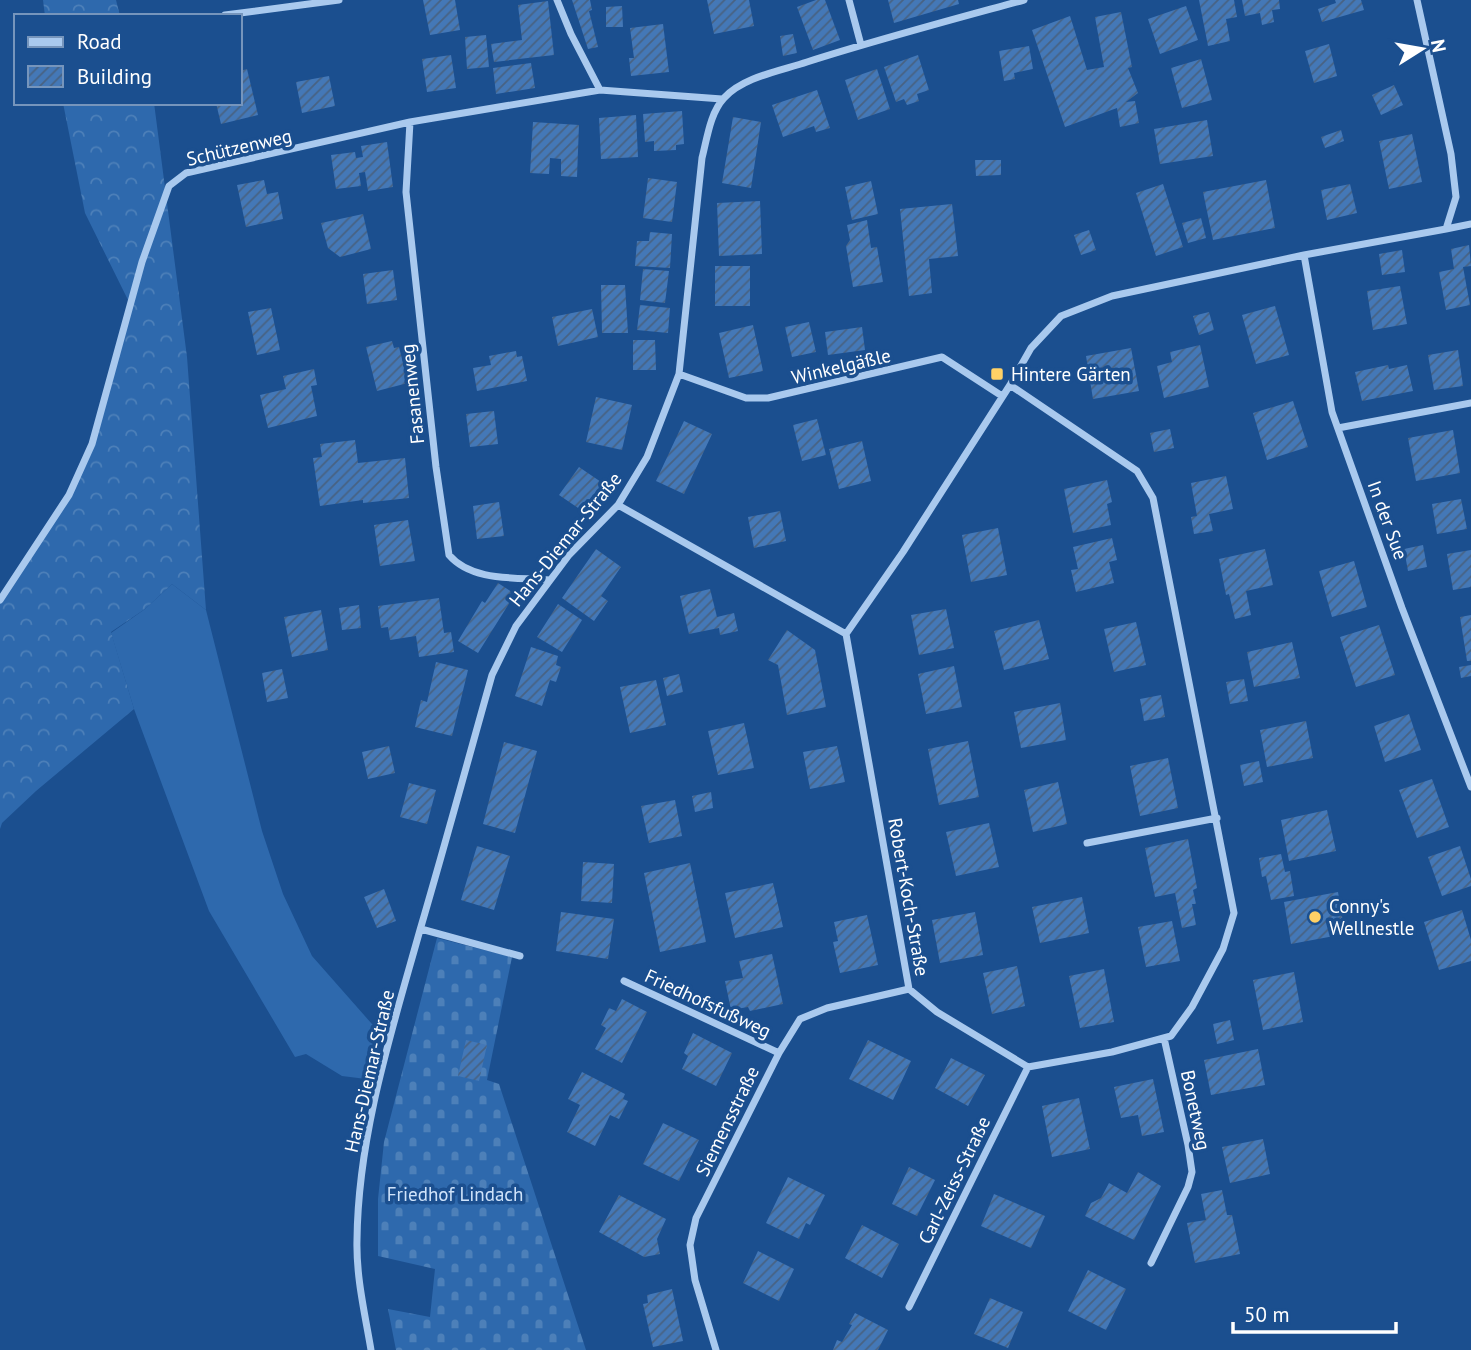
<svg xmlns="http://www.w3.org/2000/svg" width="1471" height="1350" font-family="'PT Sans',sans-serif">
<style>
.grass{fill:#2e69ad}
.forest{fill:url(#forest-crowns)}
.cemetery{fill:url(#cemetery-stones)}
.building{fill:url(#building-hatch)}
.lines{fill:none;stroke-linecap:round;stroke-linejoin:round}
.street{stroke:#a9c9ee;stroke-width:7}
.poi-dot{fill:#ffd166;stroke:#1b4f8f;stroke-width:2.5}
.labels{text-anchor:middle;stroke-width:7;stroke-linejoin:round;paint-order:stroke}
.street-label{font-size:19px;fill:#fff;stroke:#1b4f8f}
.poi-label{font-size:19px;fill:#fff;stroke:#1b4f8f;text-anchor:start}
.park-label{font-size:19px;fill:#cfe3fa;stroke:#1b4f8f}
</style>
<defs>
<pattern id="forest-crowns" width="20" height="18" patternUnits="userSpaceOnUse" patternTransform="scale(1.75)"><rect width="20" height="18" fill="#2e69ad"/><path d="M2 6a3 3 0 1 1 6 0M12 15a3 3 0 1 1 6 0" fill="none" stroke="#4d80b9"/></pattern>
<pattern id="cemetery-stones" width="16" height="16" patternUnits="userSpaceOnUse" patternTransform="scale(1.75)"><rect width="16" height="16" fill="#2e69ad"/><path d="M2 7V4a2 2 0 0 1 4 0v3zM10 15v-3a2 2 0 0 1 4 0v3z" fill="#4d80b9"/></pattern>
<pattern id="building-hatch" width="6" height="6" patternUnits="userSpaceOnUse" patternTransform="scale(1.75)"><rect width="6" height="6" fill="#4478b7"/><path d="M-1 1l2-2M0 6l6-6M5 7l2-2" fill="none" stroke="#486282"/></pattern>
</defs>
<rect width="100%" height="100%" fill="#1b4f8f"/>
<path class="grass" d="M172 584 206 610 262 831 283 894 312 956 379 1032 366 1079 342 1076 306 1054 295 1057 209 911 134 709 111 633 145 609Z"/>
<path class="forest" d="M43 0H116L120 16H45Z
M63 103H154L187 357 206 610 172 584 145 609 111 632 134 709 36 791 2 823 0 829V600L69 495 92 444 130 304 85 213Z"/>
<path class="cemetery" d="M437 938 512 957 487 1080 499 1084 586 1350H396L388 1309 430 1317 435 1269 378 1256V1199L384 1142Z"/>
<path class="building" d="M423 0H455L460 30 430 35Z
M572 0H590L592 10 589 11 598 47 588 49Z
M707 0H749L754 26 714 34Z
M816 0H825L840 40 813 50 797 7Z
M888 0H958L959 4 894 23Z
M1199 0H1234L1237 17 1226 19 1230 41 1208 46Z
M1242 0H1279L1280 9 1272 10 1274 22 1262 25 1260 13 1245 16Z
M1335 0H1361L1364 10 1322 22 1318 9 1336 3Z
M548 1 554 55 494 62 491 44 522 40 518 5Z
M622 6 623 27H606V7Z
M1186 6 1198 40 1160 54 1148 19Z
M1121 12 1132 67 1128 68 1138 93 1126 102 1135 101 1139 123 1120 127 1117 108 1065 127 1032 30 1070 16 1087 70 1104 67 1095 17Z
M663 24 669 72 631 76 629 58H634L630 28Z
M793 34 797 53 783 56 780 36Z
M486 35 489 67 467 69 465 37Z
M1329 44 1337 76 1314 83 1305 51Z
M1029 46 1033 69 1014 73 1015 79 1004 81 999 51Z
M451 55 456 88 427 92 422 59Z
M918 55 929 90 917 94 919 101 907 105 904 99 896 102 884 67Z
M1201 59 1212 100 1182 108 1171 68Z
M531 63 535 88 496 94 493 68Z
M247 69 258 115 221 124 216 103H240V71Z
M877 69 890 109 858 120 845 80Z
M329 76 335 106 302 113 296 82Z
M1394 85 1403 105 1381 115 1372 95Z
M817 90 830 128 816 132 814 126 783 137 772 105Z
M682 111 684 144 676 145V150L654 151V141L645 142 643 114Z
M636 115 638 157 601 159 599 118Z
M733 117 761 122 751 188 722 183Z
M1207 120 1213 156 1160 164 1154 129Z
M533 122 579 125 577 177 561 176V159L550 158 549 174 530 173Z
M1341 130 1344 141 1325 148 1321 137Z
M1412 134 1422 182 1389 189 1379 141Z
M387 142 393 187 368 191 365 172 359 173 361 186 336 189 331 155 355 152 356 158 363 157 361 146Z
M975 160H1001V175L976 176Z
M648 178 677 182 672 222 643 218Z
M264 180 267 194 278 192 283 219 246 227 237 185Z
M1266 180 1275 228 1213 240 1203 192Z
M871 181 878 214 852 220 845 187Z
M1163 184 1183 247 1156 256 1136 193Z
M1350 184 1357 213 1327 220 1321 190Z
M760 201 762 254 719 256 717 203Z
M952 204 958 256 929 259 932 293 909 296 900 209Z
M363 214 371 249 340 257 328 248 321 223Z
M1201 218 1206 238 1188 243 1182 223Z
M867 220 871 248 877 247 883 282 853 287 846 246 850 240 847 225Z
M1089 230 1096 250 1081 255 1074 235Z
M650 232 672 234 670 268 635 266 637 241H649Z
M1469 245 1471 266 1463 267 1470 305 1446 310 1439 272 1454 269 1451 249Z
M1402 250 1405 272 1382 275 1379 254Z
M715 266H750V306H715Z
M643 269 669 271 665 303 640 300Z
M393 270 397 300 367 304 363 274Z
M601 285H625L628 333H602Z
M1400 286 1407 324 1373 330 1367 291Z
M640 305 670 308 668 333 637 330Z
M1275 306 1289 355 1256 364 1242 315Z
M271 308 280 350 257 355 248 312Z
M592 309 598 337 558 346 552 317Z
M1209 312 1214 330 1199 335 1193 316Z
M809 322 816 352 792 357 785 327Z
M753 325 763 371 729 378 719 333Z
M862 327 865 350 828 355 825 332Z
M633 340H655L656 370H633Z
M392 341 394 348 399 347 408 383 377 391 366 347Z
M1200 345 1209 387 1164 398 1157 366 1172 362 1170 352Z
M1131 348 1139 391 1093 399 1086 356Z
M1458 350 1463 386 1434 390 1428 355Z
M516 351 517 357 522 356 527 381 477 391 473 368 491 365 489 356Z
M1388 365 1389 369 1407 365 1413 391 1362 401 1355 372Z
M314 369 317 385 311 386 317 416 268 428 260 395 286 389 283 376Z
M596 397 632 405 622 450 586 442Z
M1293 401 1308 447 1267 460 1253 413Z
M494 411 498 444 470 447 466 414Z
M817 419 826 455 802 461 793 425Z
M684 421 712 434 684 494 656 481Z
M1170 429 1174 448 1154 452 1150 433Z
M1453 430 1460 473 1416 481 1408 438Z
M355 440 358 463 405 458 409 498 363 503V500L320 506 313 458 322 457 320 444Z
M862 441 871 481 839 489 829 449Z
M579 467 604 484 584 512 559 495Z
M1226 476 1233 509 1209 514 1213 531 1194 534 1191 517 1197 516 1191 483Z
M1107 480 1112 502 1107 504 1111 525 1073 533 1064 489Z
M1461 499 1467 529 1437 534 1432 504Z
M499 502 504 536 477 539 473 506Z
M780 511 786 541 754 548 748 517Z
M408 520 415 561 380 566 374 525Z
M998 528 1007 575 971 582 962 535Z
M1112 538 1117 560 1109 562 1114 583 1076 592 1071 570 1078 569 1073 547Z
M1423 545 1427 567 1408 571 1404 549Z
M596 549 621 567 601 596 608 601 594 621 562 598Z
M1265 549 1273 585 1246 591 1251 615 1235 619 1229 594 1226 595 1219 559Z
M1471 550V587L1453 590 1447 554Z
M1354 561 1367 607 1332 617 1319 571Z
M498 583 515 594 478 653 458 641 482 601 485 603Z
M710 589 717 617 734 613 738 631 720 635 719 628 689 634 680 596Z
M439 598 444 633 451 632 454 652 419 657 416 636 390 640 388 627 381 628 378 606Z
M558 604 582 620 562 652 537 637Z
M359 605 361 628 342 630 339 608Z
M946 609 954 648 919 655 911 615Z
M321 610 328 650 292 657 284 617Z
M1471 615V661H1467L1460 617Z
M1039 620 1049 659 1004 670 994 631Z
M1136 622 1146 665 1114 672 1104 629Z
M1379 625 1395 675 1356 687 1340 637Z
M787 630 815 650 826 707 787 715 778 665 768 660Z
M1292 642 1300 678 1254 687 1247 652Z
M531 647 558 656 556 665 561 667 556 682 550 680 542 706 515 696Z
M436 662 468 670 452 736 415 727 421 700 427 702Z
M1471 665V676L1461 678 1459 667Z
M954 666 962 707 926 714 918 674Z
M282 669 288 698 267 702 262 673Z
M679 674 683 692 667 696 663 678Z
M1244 679 1248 701 1230 704 1226 682Z
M656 680 666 725 630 733 620 687Z
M1161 695 1165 717 1144 721 1140 699Z
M1060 703 1066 740 1021 748 1014 712Z
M1409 714 1421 750 1385 762 1374 726Z
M1306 721 1313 758 1267 767 1260 730Z
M744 723 754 768 718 775 708 731Z
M968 741 979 797 939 805 928 749Z
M504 742 537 751 515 833 483 824Z
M389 746 395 773 368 779 362 752Z
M837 746 845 782 810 789 803 752Z
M1168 758 1178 808 1140 816 1130 766Z
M1259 761 1263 782 1244 786 1240 765Z
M1432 779 1449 827 1417 838 1399 790Z
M1058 782 1067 824 1033 832 1024 790Z
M409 783 436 790 427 824 400 817Z
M711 792 713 808 695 812 692 796Z
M675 800 682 836 649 843 641 806Z
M1327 810 1336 851 1289 861 1281 820Z
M989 823 999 867 956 876 946 832Z
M1188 839 1197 888 1193 890 1196 904H1192L1196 925 1182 928 1175 893 1155 897 1145 848Z
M477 846 510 856 494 910 461 900Z
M1460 846 1471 879V886L1442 896 1428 857Z
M1281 854 1285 872 1290 871 1294 896 1271 900 1266 876 1262 877 1259 858Z
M583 862 614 864 612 903 581 901Z
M690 863 706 942 660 952 644 873Z
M773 883 783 927 735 938 725 893Z
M384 889 396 921 377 928 364 897Z
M1338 892 1345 934 1291 944 1284 902Z
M1082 897 1089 933 1040 943 1032 907Z
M1462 910 1471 940V961L1439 970 1424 922Z
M561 912 614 919 608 959 556 951Z
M975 912 983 955 940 963 932 920Z
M867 915 878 965 840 973 833 942 838 941 834 922Z
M1172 921 1180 961 1146 967 1138 927Z
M772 954 783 1004 750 1011 748 1007 731 1010 725 981 743 978 739 961Z
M1017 966 1025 1006 992 1014 983 973Z
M1104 969 1114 1022 1080 1028 1069 976Z
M1294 972 1303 1022 1263 1030 1253 980Z
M622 999 647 1012 622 1063 595 1049 606 1028 601 1025 609 1008 616 1011Z
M1230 1020 1234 1040 1217 1044 1213 1024Z
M693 1033 732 1053 716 1086 682 1069 688 1056 684 1053Z
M466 1040 487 1045 479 1081 458 1076Z
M868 1040 911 1061 893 1100 849 1079Z
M1258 1049 1265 1085 1211 1095 1204 1060Z
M951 1058 985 1075 968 1106 935 1088Z
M582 1072 625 1094 623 1099 628 1101 619 1119 610 1115 595 1146 567 1132 580 1105 568 1099Z
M1153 1079 1164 1132 1142 1136 1138 1115 1121 1118 1114 1087Z
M1079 1098 1090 1149 1052 1157 1042 1106Z
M663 1123 699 1140 679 1181 643 1164Z
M1263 1139 1270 1174 1230 1183 1222 1147Z
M909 1167 935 1180 917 1216 892 1204Z
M1138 1172 1161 1186 1134 1240 1085 1216 1091 1203 1101 1198 1109 1183 1127 1193Z
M788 1177 825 1195 810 1225 806 1223 799 1239 766 1223Z
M1222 1190 1227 1215H1232L1240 1254 1195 1263 1187 1223 1206 1220 1201 1194Z
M994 1194 1045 1216 1031 1248 981 1226Z
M619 1195 666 1219 657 1239 660 1254 644 1257 599 1232Z
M862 1225 899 1244 882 1278 845 1258Z
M758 1251 794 1269 779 1301 743 1283Z
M1088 1270 1126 1289 1106 1330 1068 1311Z
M672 1289 683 1341 653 1347 643 1304 648 1303 647 1295Z
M990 1298 1023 1312 1008 1348 974 1334Z
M855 1313 888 1330 878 1350H833L837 1340 842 1342 852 1325 849 1324Z"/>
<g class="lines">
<path class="street" d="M557 0 571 34 600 90
M849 0 861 45
M225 15 339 0
M410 122 406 192 436 467 449 555C472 582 517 577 550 580
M1446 229 1471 224
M1304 255 1332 412 1402 608 1471 787
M679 374 746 398H768L942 357 1002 396
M1338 428 1471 403
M618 505 846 634
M0 600 69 495 92 444 142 262 169 186 186 173 410 122 600 90 722 99
M846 634 909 989 937 1012 1028 1067 1112 1052 1171 1036 1192 1007 1223 949 1234 913 1153 498 1137 471 1010 385
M846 634 903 552 1010 385 1031 348 1061 316 1112 296 1304 255 1446 229 1456 197 1451 154 1417 0
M1087 843 1217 818
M421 929 520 956
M624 981 779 1053
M1151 1263 1188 1187 1192 1172 1188 1145 1164 1038
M909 1307 1028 1067
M371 1350C365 1314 356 1277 357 1240 358 1134 392 1030 420 930 445 845 468 760 492 675L516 626 569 555 618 505 647 457 679 374 702 158C707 139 710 113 724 98 743 77 780 71 807 62 879 39 951 20 1024 0
M716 1350 695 1280 690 1245 696 1218 779 1053 800 1019 827 1008 909 989"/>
</g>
<g class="poi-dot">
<rect x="990" y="367" width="14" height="14" rx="3.5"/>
<circle cx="1315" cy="917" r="7"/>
</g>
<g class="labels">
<g class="street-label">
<text transform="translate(239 147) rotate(-13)" y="7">Schützenweg</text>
<text transform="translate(841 366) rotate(-13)" y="7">Winkelgäßle</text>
<text transform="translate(412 394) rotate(-96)" y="7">Fasanenweg</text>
<text transform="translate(1388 520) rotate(70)" y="7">In der Sue</text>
<text transform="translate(565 539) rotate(-51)" y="7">Hans-Diemar-Straße</text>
<text transform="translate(909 897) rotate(80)" y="7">Robert-Koch-Straße</text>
<text transform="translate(708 1003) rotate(25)" y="7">Friedhofsfußweg</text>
<text transform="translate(369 1071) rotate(-77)" y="7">Hans-Diemar-Straße</text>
<text transform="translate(1196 1110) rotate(78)" y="7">Bonetweg</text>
<text transform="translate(727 1121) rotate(-64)" y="7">Siemensstraße</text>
<text transform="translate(954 1180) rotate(-64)" y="7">Carl-Zeiss-Straße</text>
</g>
<g class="poi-label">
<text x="1011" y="381">Hintere Gärten</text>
<text x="1329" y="913">Conny's<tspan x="1329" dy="22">Wellnestle</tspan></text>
</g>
<g class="park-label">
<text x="455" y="1201">Friedhof Lindach</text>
</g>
</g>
<rect x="14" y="14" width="228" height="91" fill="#1b4f8f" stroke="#7695bc" stroke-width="2"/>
<rect x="28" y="37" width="35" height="10" fill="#a9c9ee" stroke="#7695bc" stroke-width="2"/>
<text x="77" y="49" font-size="21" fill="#ffffff">Road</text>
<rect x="28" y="66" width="35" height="21" fill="url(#building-hatch)" stroke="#7695bc" stroke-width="2"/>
<text x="77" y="84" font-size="21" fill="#ffffff">Building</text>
<g transform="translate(1422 49) rotate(79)" stroke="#1b4f8f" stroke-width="5" paint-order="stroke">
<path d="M0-5L12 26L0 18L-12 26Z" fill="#ffffff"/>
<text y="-10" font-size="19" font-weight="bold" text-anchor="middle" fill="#ffffff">N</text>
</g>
<path d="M1233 1322v10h163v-10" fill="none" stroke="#ffffff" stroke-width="3.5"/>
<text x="1244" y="1322" font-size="21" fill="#ffffff" stroke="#1b4f8f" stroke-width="5" paint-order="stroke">50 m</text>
</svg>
